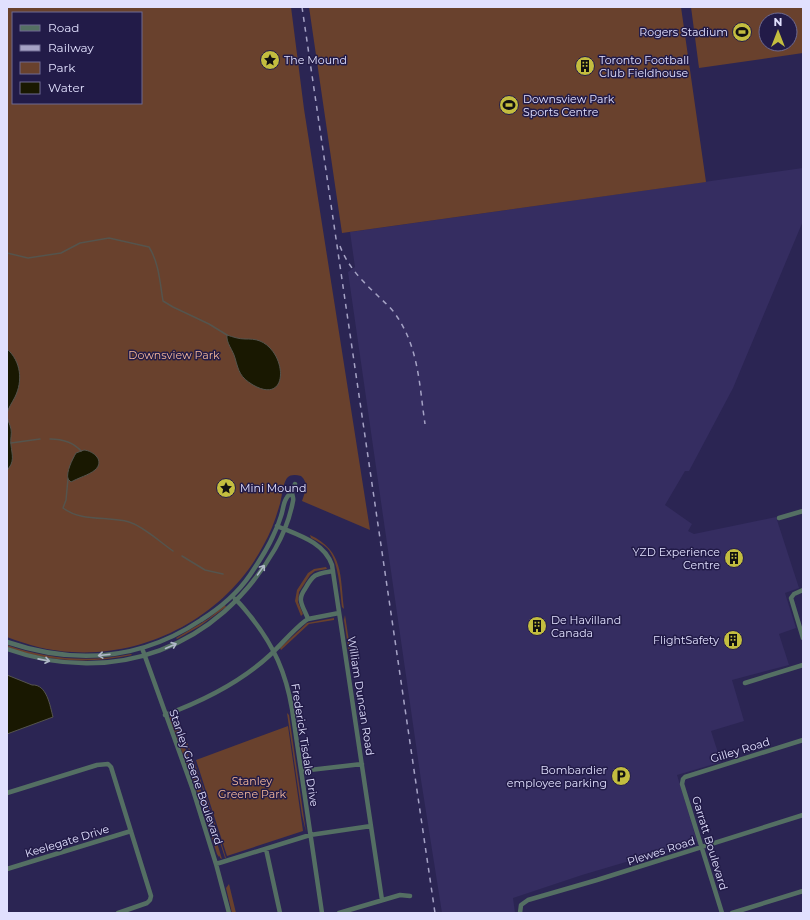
<svg xmlns="http://www.w3.org/2000/svg" width="810" height="920" font-family="Montserrat,sans-serif">
<style>
.built{fill:#352d61}
.green{fill:#69412d;fill-rule:evenodd}
.water{fill:#191801;stroke:#55544d}
.lines{fill:none;stroke-linecap:round;stroke-linejoin:round}
.stream{stroke:#55544d;stroke-width:1.5}
.street{stroke:#546f63;stroke-width:4.5}
.rail{stroke:#a5a2c5;stroke-width:1.5;stroke-dasharray:5 5;stroke-linecap:butt}
.oneway{stroke:#b0b8c8}
.labels{text-anchor:middle;stroke-width:3;stroke-linejoin:round;paint-order:stroke}
.poi-label{font-size:11px;fill:#e1e0fe;stroke:#221b48;text-anchor:start}
.park-label{font-size:11px;fill:#f4b89a;stroke:#221b48}
.street-label{font-size:11px;fill:#e1e0fe;stroke:#221b48}
</style>
<rect width="100%" height="100%" fill="#2b2553"/>
<path class="built" d="M803 168V221L733 388 689 471H685L665 505 692 524 688 531 694 534 776 517 799 588 785 593 796 628 779 634 789 665 732 680 744 721 711 731 721 762 677 775 697 841 582 875 513 898 515 913H442L421 780 348 272 355 267 350 232Z"/>
<path class="green" d="M7 7H291L304 109 370 530 302 501C305 492 309 483 301 476 296 475 291 474 287 478 282 485 282 499 279 507 275 521 270 534 263 546 227 615 148 657 72 652 49 651 28 645 7 637ZM13 13H141V103H13Z
M309 7H681L706 182 342 233Z
M691 7H803V53L699 68ZM766 20H790V44H766Z
M310 535C344 551 340 576 344 609L342 607C340 590 339 561 327 548 323 544 317 541 311 538Z
M326 567 327 569 315 571 310 575 299 592 298 602 303 614 301 616 295 601 297 590 308 573 314 569Z
M225 605 226 607 200 626 177 639 176 638 208 619Z
M345 615 353 668 351 666 344 620Z
M334 618V620L309 624 281 650 280 648 307 623Z
M7 645C47 659 89 663 131 654L132 655C90 664 47 662 7 647Z
M287 713 289 715 306 832 302 815Z
M175 714H176C195 761 211 809 226 858H225L201 783Z
M173 715 201 791 222 859 220 858V856L219 857 217 854 195 786 170 720V717Z
M288 726 303 831 227 856 196 760Z
M229 884 236 913H232L226 888Z"/>
<path class="water" d="M227 335C233 337 239 339 245 339 250 339 255 339 260 341 287 352 290 406 253 385 240 377 239 372 235 358 233 350 226 343 227 335Z
M7 349C21 361 23 381 15 397 12 403 8 408 7 414 7 420 10 424 11 429 12 434 10 439 11 445 12 455 15 462 7 470Z
M84 450C94 451 105 461 95 470 89 475 78 478 71 482L68 479C66 472 72 460 76 453Z
M7 675 32 685C47 684 50 706 53 717L7 734Z"/>
<g class="lines">
<path class="stream" d="M7 253 28 258 61 253 80 243 109 238 149 247C159 263 160 283 163 301L173 307 209 324 227 335
M50 439C62 439 73 442 81 451
M11 443 40 439
M68 479 66 500 63 508C81 522 108 516 129 522 143 526 160 542 173 551
M182 556 205 570 223 574"/>
<path class="street" d="M779 518 803 511
M277 526C298 535 324 542 332 565L382 900
M803 590 794 594 791 598 803 638
M235 599C241 604 246 611 251 617 274 646 286 673 292 709L322 913
M308 619C306 613 302 607 301 601 300 596 303 592 305 589 314 573 316 574 333 571
M7 642C75 665 141 660 201 620 220 608 237 594 250 575 258 563 267 550 273 536 276 530 279 523 281 516 283 511 283 504 286 499 287 496 290 494 292 492
M142 648 193 790 216 864 229 913
M7 649C114 687 218 648 275 549 283 535 290 517 293 501 294 498 292 496 292 492 292 490 294 486 295 484
M745 683 803 665
M165 715C203 701 240 683 270 655 282 644 292 631 305 621L308 619 339 613
M301 771 362 764
M7 793 97 765 108 764 111 767 151 896 150 900 147 903 118 913
M266 849 280 913
M216 864 310 835 371 826
M7 869 131 831
M339 913 400 895 410 896
M520 913 521 905 528 900 597 880 803 815
M722 913 682 784 683 779 685 777 803 740
M732 913 803 891"/>
<path class="rail" d="M302 7 435 913
M340 246C347 265 361 280 376 294 382 300 388 305 393 311 419 345 419 384 425 424"/>
</g>
<defs><path id="oneway-shaft" d="M-6 0H5M1.5-3L5.5 0L1.5 3" fill="none" stroke-width="1.6" stroke-linecap="round" stroke-linejoin="round"/></defs>
<g class="oneway">
<use href="#oneway-shaft" transform="translate(261 570) rotate(-55)"/>
<use href="#oneway-shaft" transform="translate(171 646) rotate(-24)"/>
<use href="#oneway-shaft" transform="translate(104 655) rotate(174)"/>
<use href="#oneway-shaft" transform="translate(44 660) rotate(11)"/>
</g>
<defs>
<symbol id="stadium-disc" viewBox="-11 -11 22 22"><circle r="9.5" fill="#c3bd3f" stroke="#221b48"/><path d="M0-5a6.5 5 0 1 0 0 10a6.5 5 0 1 0 0-10ZM-3.5-1.8h7v3.6h-7Z" fill="#111"/></symbol>
<symbol id="sight-disc" viewBox="-11 -11 22 22"><circle r="9.5" fill="#c3bd3f" stroke="#221b48"/><path d="M0-6L1.8-2.2L6-1.7L2.9 1.2L3.7 5.4L0 3.3L-3.7 5.4L-2.9 1.2L-6-1.7L-1.8-2.2Z" fill="#111"/></symbol>
<symbol id="building-disc" viewBox="-11 -11 22 22"><circle r="9.5" fill="#c3bd3f" stroke="#221b48"/><path d="M-4-6H4V6H1V3H-1V6H-4ZM-2.5-4.3h1.7v1.8h-1.7ZM.8-4.3h1.7v1.8H.8ZM-2.5-1h1.7V.8h-1.7ZM.8-1h1.7V.8H.8Z" fill="#111"/></symbol>
<symbol id="parking-disc" viewBox="-11 -11 22 22"><circle r="9.5" fill="#c3bd3f" stroke="#221b48"/><path d="M-3.5-5.5H1a3.5 3.5 0 0 1 0 7H-1V5.5H-3.5ZM-1-3.4V-.6H.8a1.4 1.4 0 0 0 0-2.8Z" fill="#111"/></symbol>
</defs>
<g fill-rule="evenodd">
<use href="#stadium-disc" x="731" y="21" width="22" height="22"/>
<use href="#sight-disc" x="259" y="49" width="22" height="22"/>
<use href="#building-disc" x="574" y="55" width="22" height="22"/>
<use href="#stadium-disc" x="498" y="94" width="22" height="22"/>
<use href="#sight-disc" x="215" y="477" width="22" height="22"/>
<use href="#building-disc" x="723" y="547" width="22" height="22"/>
<use href="#building-disc" x="526" y="615" width="22" height="22"/>
<use href="#building-disc" x="722" y="629" width="22" height="22"/>
<use href="#parking-disc" x="610" y="765" width="22" height="22"/>
</g>
<g class="labels">
<g class="poi-label">
<text x="728" y="36" text-anchor="end">Rogers Stadium</text>
<text x="284" y="64">The Mound</text>
<text x="599" y="64">Toronto Football<tspan x="599" dy="13">Club Fieldhouse</tspan></text>
<text x="523" y="103">Downsview Park<tspan x="523" dy="13">Sports Centre</tspan></text>
<text x="240" y="492">Mini Mound</text>
<text x="720" y="556" text-anchor="end">YZD Experience<tspan x="720" dy="13">Centre</tspan></text>
<text x="551" y="624">De Havilland<tspan x="551" dy="13">Canada</tspan></text>
<text x="719" y="644" text-anchor="end">FlightSafety</text>
<text x="607" y="774" text-anchor="end">Bombardier<tspan x="607" dy="13">employee parking</tspan></text>
</g>
<g class="park-label">
<text x="174" y="359">Downsview Park</text>
<text x="252" y="785">Stanley<tspan x="252" dy="13">Greene Park</tspan></text>
</g>
<g class="street-label">
<text transform="translate(361 696) rotate(81)" y="4">William Duncan Road</text>
<text transform="translate(305 745) rotate(81)" y="4">Frederick Tisdale Drive</text>
<text transform="translate(740 750) rotate(-17)" y="4">Gilley Road</text>
<text transform="translate(196 777) rotate(71)" y="4">Stanley Greene Boulevard</text>
<text transform="translate(67 841) rotate(-17)" y="4">Keelegate Drive</text>
<text transform="translate(710 843) rotate(73)" y="4">Garratt Boulevard</text>
<text transform="translate(661 851) rotate(-18)" y="4">Plewes Road</text>
</g>
</g>
<rect width="810" height="920" fill="none" stroke="#e1e0fe" stroke-width="16"/>
<rect x="12" y="12" width="130" height="92" fill="#221b48" stroke="#6e6a91"/>
<rect x="20" y="25" width="20" height="6" fill="#546f63" stroke="#6e6a91"/>
<text x="48" y="32" font-size="12" fill="#e1e0fe">Road</text>
<rect x="20" y="45" width="20" height="6" fill="#a5a2c5" stroke="#6e6a91"/>
<text x="48" y="52" font-size="12" fill="#e1e0fe">Railway</text>
<rect x="20" y="62" width="20" height="12" fill="#69412d" stroke="#6e6a91"/>
<text x="48" y="72" font-size="12" fill="#e1e0fe">Park</text>
<rect x="20" y="82" width="20" height="12" fill="#191801" stroke="#6e6a91"/>
<text x="48" y="92" font-size="12" fill="#e1e0fe">Water</text>
<g transform="translate(778 32)"><circle r="19" fill="#221b48" stroke="#6e6a91"/>
<path d="M0-3L7 15L0 10L-7 15Z" fill="#c3bd3f"/>
<text y="-6" font-size="11" font-weight="bold" text-anchor="middle" fill="#e1e0fe">N</text>
</g>
</svg>
